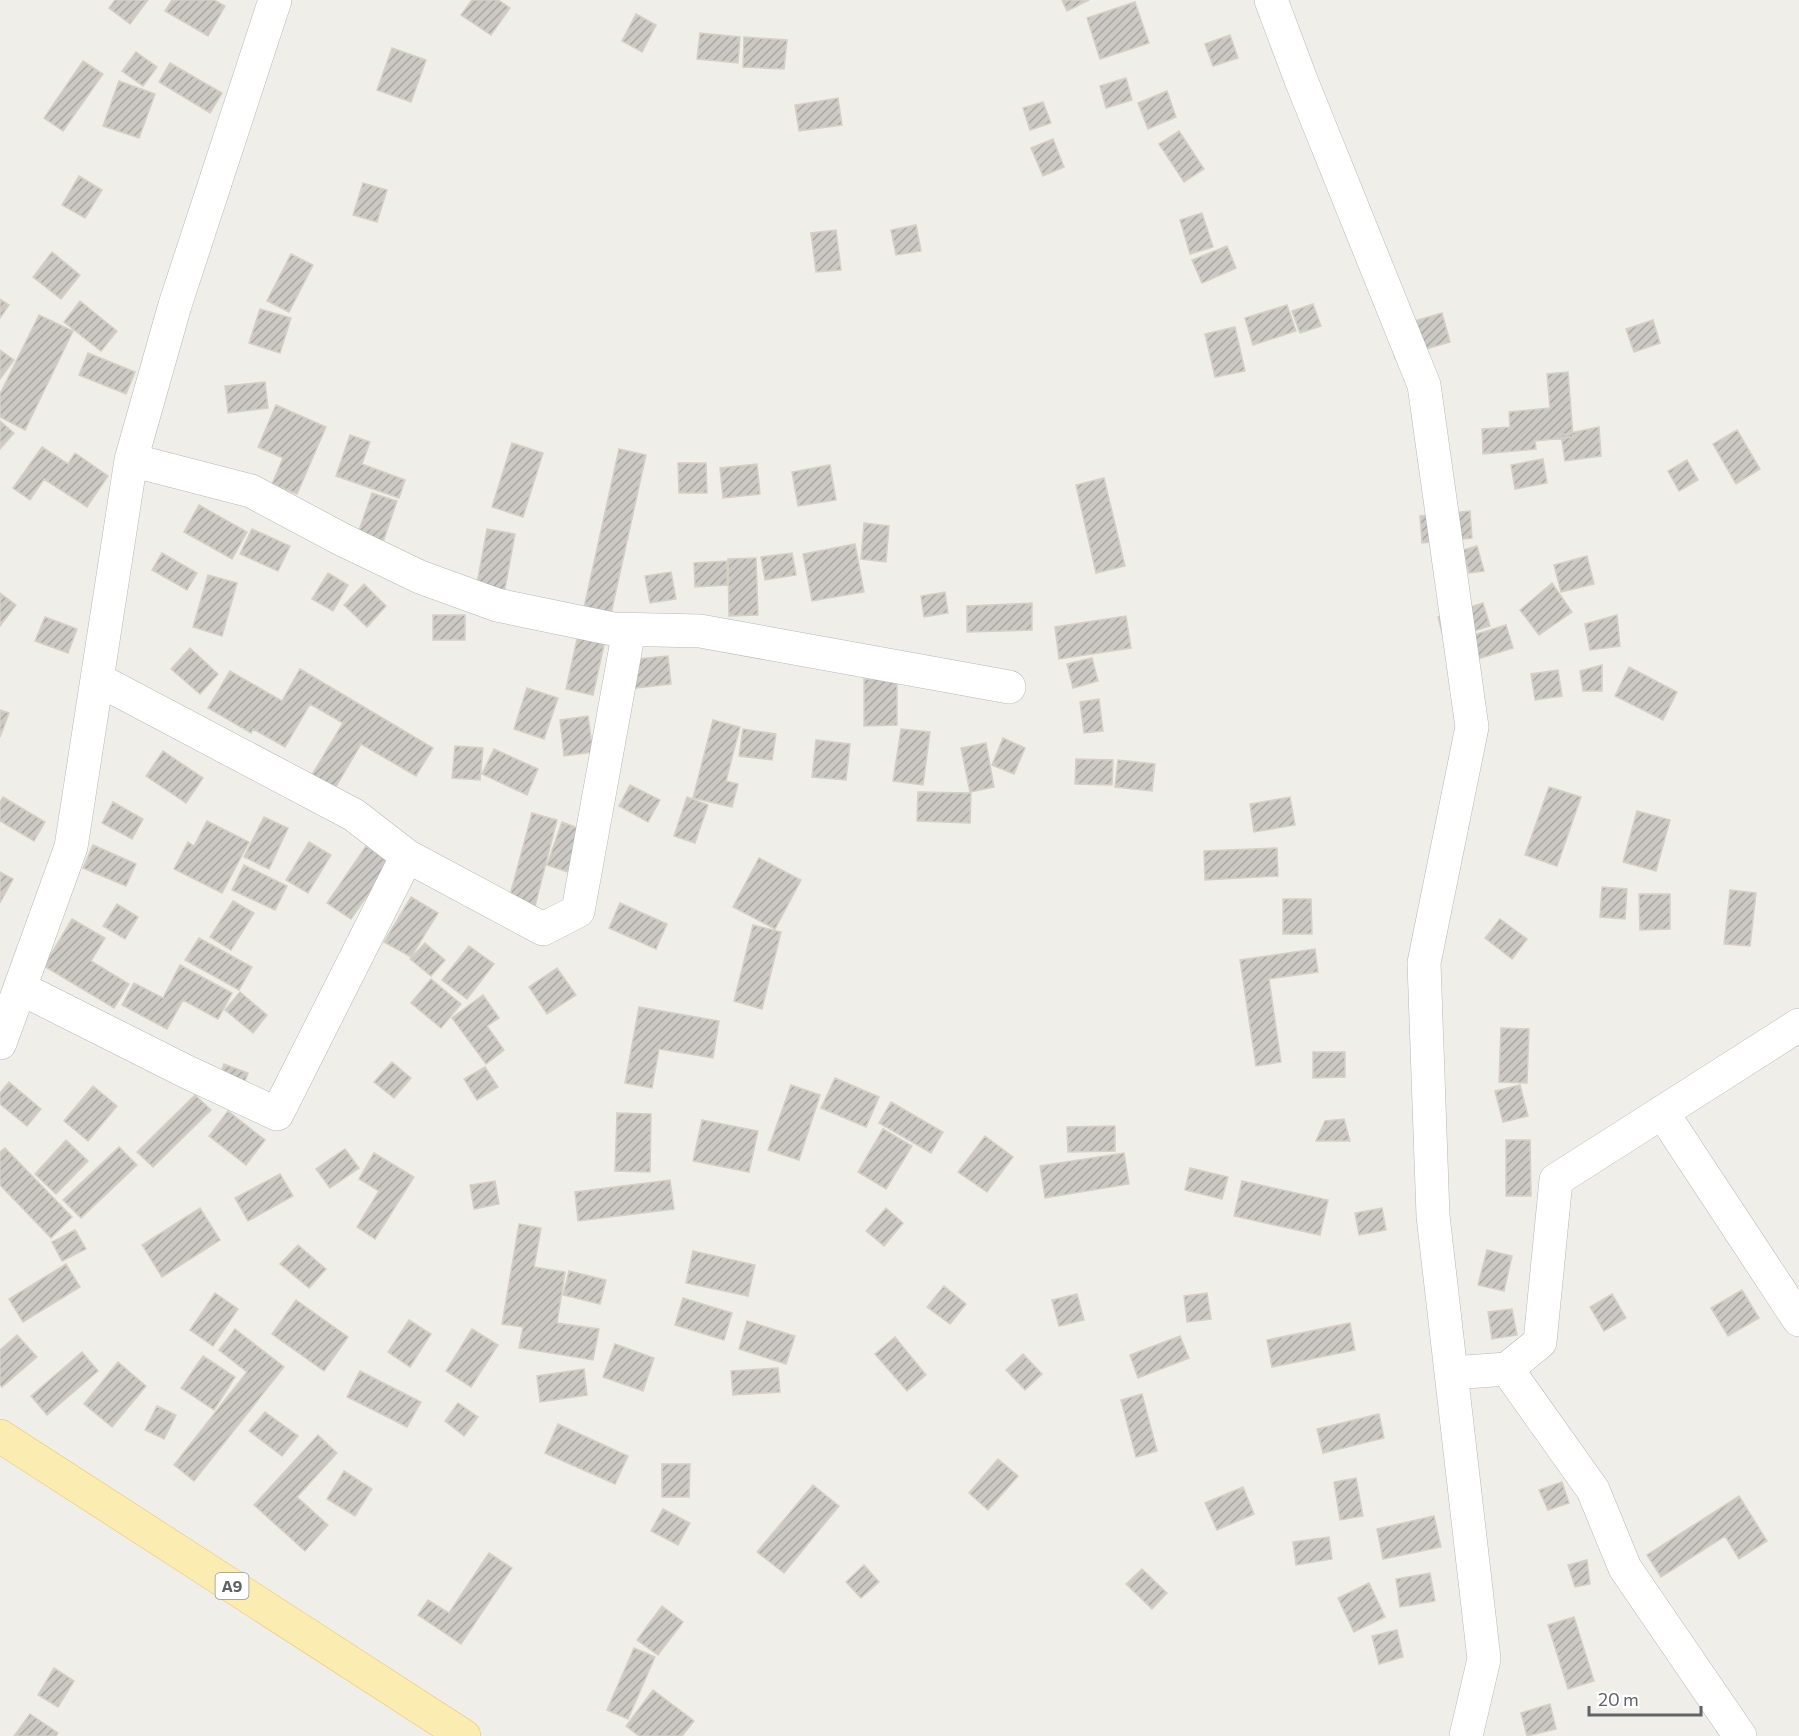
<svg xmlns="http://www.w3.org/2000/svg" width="1799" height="1736" font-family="Commissioner,sans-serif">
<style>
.building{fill:url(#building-hatch);stroke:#d5d0c6;stroke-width:1.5}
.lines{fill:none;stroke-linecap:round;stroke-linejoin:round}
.street-casing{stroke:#b5b8bb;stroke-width:34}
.primary-casing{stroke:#ebc266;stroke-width:34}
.street{stroke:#fff;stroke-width:33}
.primary{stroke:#fbedb2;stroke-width:33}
.labels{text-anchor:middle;stroke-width:6;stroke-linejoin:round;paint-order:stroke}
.shield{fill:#fff;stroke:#8f9295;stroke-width:1.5}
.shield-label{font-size:16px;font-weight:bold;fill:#5f6367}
</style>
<defs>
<pattern id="building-hatch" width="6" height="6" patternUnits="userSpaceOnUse" patternTransform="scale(1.5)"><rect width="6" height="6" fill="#ccc9c4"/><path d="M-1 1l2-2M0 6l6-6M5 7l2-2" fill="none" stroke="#a9a7a3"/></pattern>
</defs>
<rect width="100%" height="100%" fill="#f0eee8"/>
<path class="building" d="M115 0H148L130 24 109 8Z
M172 0H214L225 6 208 36 165 11Z
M472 0H498L510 8 491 35 461 15Z
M1062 0H1089L1067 11Z
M1135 2 1149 43 1100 59 1087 18Z
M636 14 656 25 642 52 622 41Z
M700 33 740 37 738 63 697 59Z
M1230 35 1238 58 1213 66 1205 44Z
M744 37 787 40 784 69 743 67Z
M392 48 426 60 411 102 377 90Z
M136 52 157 67 143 86 122 71Z
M83 61 103 74 63 131 44 118Z
M170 63 222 93 210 113 159 82Z
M1126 78 1132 100 1106 108 1100 86Z
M119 81 155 94 139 138 103 126Z
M1167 91 1176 117 1148 129 1138 103Z
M838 98 842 125 799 131 795 105Z
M1043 102 1051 123 1030 130 1023 108Z
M1179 131 1204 169 1184 182 1159 144Z
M1053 139 1064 167 1043 176 1031 148Z
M79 176 102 190 85 218 62 205Z
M363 183 387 190 377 222 353 215Z
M1202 213 1213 247 1190 254 1180 220Z
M916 225 921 251 896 255 891 230Z
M836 230 841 270 816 272 811 233Z
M1227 246 1236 268 1202 283 1192 260Z
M52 252 80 275 61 299 33 277Z
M291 254 313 265 289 312 267 301Z
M0 299 9 305 0 318Z
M80 301 117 331 101 351 64 322Z
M1313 304 1321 326 1300 333 1292 311Z
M1287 305 1296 331 1253 345 1245 318Z
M260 309 291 318 280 353 249 343Z
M1442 313 1450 342 1395 358 1387 329Z
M39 315 73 331 25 430 0 417V394Z
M1653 320 1660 343 1634 352 1626 329Z
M1235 327 1245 371 1215 377 1205 334Z
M0 350 14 360 0 379Z
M88 353 135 372 126 394 79 375Z
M1568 372 1573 437 1535 441 1536 449 1483 454 1482 429 1510 427 1509 412 1550 408 1547 374Z
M265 382 268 408 228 413 225 386Z
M276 405 326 427 297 494 272 484 283 458 258 447Z
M0 421 14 433 0 449Z
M1599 427 1601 456 1565 461 1561 435Z
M1737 430 1760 469 1736 484 1713 444Z
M350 435 370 442 362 464 405 480 399 498 336 476Z
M512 443 543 453 523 517 492 507Z
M42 447 68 464 75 453 108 476 87 507 44 479 30 500 13 488Z
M619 449 646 455 593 695 566 689Z
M1543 459 1547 483 1515 489 1511 465Z
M1687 460 1698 480 1679 491 1668 471Z
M678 463H706L707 493H679Z
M757 464 760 494 723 498 720 468Z
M830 465 836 500 798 506 792 472Z
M1104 478 1125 566 1096 573 1076 485Z
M372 493 397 501 382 545 357 536Z
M199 505 247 532 232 559 184 532Z
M1470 511 1472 538 1422 543 1420 516Z
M864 523 889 526 886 562 861 559Z
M252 529 290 546 278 571 240 554Z
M487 529 515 534 504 594 476 589Z
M855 544 864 592 812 601 803 554Z
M1477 546 1484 571 1469 573 1463 550Z
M162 553 197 573 187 590 152 570Z
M792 553 796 575 765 580 761 557Z
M1587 556 1594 584 1561 592 1554 565Z
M756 558 758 615 729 616 728 559Z
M727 561V585L695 587 694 563Z
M671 572 676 599 650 603 645 576Z
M328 573 348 585 333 611 312 599Z
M208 575 237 583 222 636 193 627Z
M1552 583 1572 612 1539 635 1520 610Z
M364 584 386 606 367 627 344 605Z
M945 592 948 613 924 617 921 596Z
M0 593 16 605 0 626Z
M1032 603V630L967 632V606Z
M1483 603 1490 626 1444 640 1438 617Z
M433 615H465V640H433Z
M1617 615 1620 646 1590 650 1585 624Z
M1126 616 1131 648 1059 659 1055 627Z
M45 617 77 629 68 653 35 641Z
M1506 625 1513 648 1452 667 1444 644Z
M190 648 218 674 200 694 171 669Z
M668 656 671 684 628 689 626 660Z
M1092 658 1098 681 1073 688 1067 664Z
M1602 665V691H1583L1580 671Z
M1629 667 1677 692 1663 720 1615 696Z
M300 669 433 748 416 776 361 744 324 807 301 793 343 723 310 704 285 747 253 729 251 733 208 708 230 671 282 701Z
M1558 670 1562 696 1535 700 1531 674Z
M864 679H897V725L864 726Z
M527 688 558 698 544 739 514 729Z
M1099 699 1103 731 1084 733 1080 702Z
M0 710 9 713 0 737Z
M588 716 593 752 564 756 560 720Z
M713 720 740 727 726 781 738 784 732 807 693 798Z
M743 729 776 734 772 760 739 756Z
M901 729 930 732 923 785 893 781Z
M1003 738 1025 748 1014 774 992 765Z
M816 740 850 744 846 780 812 777Z
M986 743 994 787 970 792 961 748Z
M455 746 483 748 480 780 452 778Z
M494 749 538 769 527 795 482 774Z
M163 751 203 778 186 803 146 776Z
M1076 759 1113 760 1112 785 1075 784Z
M1118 760 1155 764 1152 791 1115 787Z
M630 785 660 800 648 822 619 806Z
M1549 787 1581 797 1557 866 1525 855Z
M918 792 971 793 970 823 917 821Z
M3 797 45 822 34 841 0 821V802Z
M687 797 708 805 695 843 674 836Z
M1290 797 1295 825 1254 832 1250 804Z
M113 802 143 819 132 839 102 823Z
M1637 811 1670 820 1656 871 1623 862Z
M532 813 557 820 535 906 509 899Z
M264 817 288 828 269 869 244 857Z
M207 821 249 842 222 893 174 869 188 842 194 846Z
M562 822 583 830 568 872 547 865Z
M309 842 331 855 308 893 286 880Z
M93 845 136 864 126 886 83 868Z
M366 846 390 863 351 919 327 903Z
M1277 848 1278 876 1205 880 1204 851Z
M759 858 801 880 775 929 733 907Z
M244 865 287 886 275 910 232 890Z
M0 872 13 879 0 903Z
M1602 887 1627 889 1625 919 1600 917Z
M1730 890 1756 893 1750 946 1724 944Z
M1639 894H1670V929L1640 930Z
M411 897 438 913 411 957 384 942Z
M1283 899H1311L1312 934H1283Z
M233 901 254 913 231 950 210 937Z
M620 903 667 924 656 949 609 928Z
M117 904 138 917 125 939 103 926Z
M72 919 105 938 91 961 129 984 114 1008 44 966Z
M1500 919 1527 939 1512 959 1485 938Z
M753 925 781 932 762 1009 734 1001Z
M199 938 252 967 239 990 185 960Z
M425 943 445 960 431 976 410 959Z
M469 946 494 964 467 999 442 980Z
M1315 949 1318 972 1269 979 1281 1062 1256 1066 1240 960Z
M180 965 232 993 218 1019 183 1000 167 1029 122 1005 134 983 163 998Z
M557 968 576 995 547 1014 529 987Z
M431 979 461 1004 441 1028 411 1003Z
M240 992 267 1015 253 1033 225 1010Z
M483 995 499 1018 487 1026 504 1050 486 1064 452 1018Z
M639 1007 719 1021 713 1058 659 1049 652 1088 625 1083Z
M1501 1028 1529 1029 1527 1083 1499 1082Z
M1313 1052H1345V1077L1313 1078Z
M392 1062 411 1078 394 1098 374 1082Z
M224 1064 248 1073 240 1095 216 1086Z
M485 1067 498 1087 477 1100 464 1079Z
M835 1078 879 1097 866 1127 821 1108Z
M9 1082 41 1109 27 1126 0 1104V1093Z
M791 1085 820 1095 799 1160 768 1150Z
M1520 1085 1528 1116 1503 1122 1495 1091Z
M93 1086 117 1106 88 1141 64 1121Z
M195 1095 211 1110 153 1167 137 1152Z
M891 1102 943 1132 931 1153 879 1123Z
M228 1111 265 1140 246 1165 209 1136Z
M617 1113 651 1114 650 1172 615 1171Z
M1344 1119 1350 1141H1316L1325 1121Z
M702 1120 758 1131 749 1172 693 1161Z
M1115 1126V1151L1068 1152 1067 1127Z
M883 1129 912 1146 886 1189 858 1172Z
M985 1136 1013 1157 987 1192 958 1172Z
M66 1140 88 1161 56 1194 35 1174Z
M1506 1140H1530L1531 1196H1506Z
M119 1147 137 1165 81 1218 63 1200Z
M5 1148 72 1217 51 1238 0 1185V1152Z
M345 1149 359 1168 330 1188 316 1169Z
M374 1153 414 1177 375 1239 357 1227 379 1191 359 1179Z
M1124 1153 1129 1184 1045 1198 1040 1166Z
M1190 1168 1228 1177 1222 1199 1185 1190Z
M280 1174 293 1196 248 1221 235 1198Z
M670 1180 674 1209 578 1221 575 1192Z
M495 1181 499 1204 474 1209 470 1185Z
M1242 1181 1328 1200 1320 1235 1234 1216Z
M200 1208 220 1240 162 1277 142 1245Z
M886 1208 903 1223 884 1246 866 1231Z
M1382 1208 1386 1230 1359 1235 1355 1213Z
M519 1224 541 1228 534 1267 565 1272 557 1323 599 1329 593 1360 519 1348 523 1327 502 1324Z
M75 1230 86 1249 62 1261 52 1242Z
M298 1245 326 1269 309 1288 280 1264Z
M1487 1250 1512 1256 1504 1291 1478 1285Z
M693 1251 755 1265 748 1296 686 1283Z
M66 1264 80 1287 23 1322 9 1299Z
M569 1271 606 1280 600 1304 563 1295Z
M944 1286 966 1304 950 1324 927 1307Z
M1742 1290 1759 1318 1728 1336 1711 1308Z
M215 1293 238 1309 213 1346 190 1330Z
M1207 1293 1211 1319 1187 1322 1184 1296Z
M1077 1294 1084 1320 1059 1326 1052 1300Z
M1612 1294 1626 1318 1604 1331 1590 1307Z
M683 1298 732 1313 724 1340 675 1325Z
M296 1300 348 1337 324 1371 272 1334Z
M1512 1309 1517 1335 1492 1339 1488 1312Z
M409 1320 431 1334 410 1367 388 1352Z
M747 1321 795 1336 786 1364 739 1349Z
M1350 1323 1355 1350 1272 1367 1267 1340Z
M235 1329 284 1367 194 1481 174 1465 247 1372 219 1350Z
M472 1329 498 1345 471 1387 446 1371Z
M17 1335 37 1357 2 1387 0 1385V1350Z
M1180 1336 1189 1358 1138 1378 1130 1355Z
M895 1337 926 1375 907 1391 875 1354Z
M615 1344 654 1358 643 1391 603 1377Z
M82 1352 98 1371 47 1415 31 1396Z
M1023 1354 1042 1374 1025 1390 1006 1370Z
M203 1356 235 1377 214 1410 181 1388Z
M118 1362 146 1386 112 1427 84 1404Z
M778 1368 780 1392 733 1395 731 1371Z
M584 1369 587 1395 540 1402 537 1376Z
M360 1371 421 1402 407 1427 347 1397Z
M1142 1394 1157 1451 1136 1457 1121 1400Z
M458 1403 478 1417 464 1436 445 1421Z
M157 1406 176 1415 164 1439 145 1430Z
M265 1412 298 1436 282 1456 249 1431Z
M1379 1414 1384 1438 1323 1453 1317 1429Z
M558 1424 628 1456 615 1484 545 1453Z
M318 1435 337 1453 297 1497 328 1525 305 1551 254 1505Z
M998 1459 1018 1476 988 1510 969 1493Z
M662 1464H690L689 1497H662Z
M344 1471 372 1489 355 1516 327 1499Z
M1356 1478 1363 1516 1340 1520 1334 1482Z
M1562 1482 1569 1503 1548 1510 1539 1490Z
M813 1485 839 1506 784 1573 757 1552Z
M1243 1487 1254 1514 1217 1530 1205 1503Z
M1739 1496 1767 1541 1739 1559 1725 1536 1661 1577 1647 1555Z
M663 1509 690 1523 678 1545 651 1531Z
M1434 1516 1441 1547 1383 1559 1377 1529Z
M1329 1537 1332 1559 1296 1565 1293 1542Z
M489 1553 512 1568 461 1644 418 1615 428 1600 449 1613Z
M1587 1560 1590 1584 1575 1587 1568 1565Z
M864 1565 879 1582 861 1598 846 1582Z
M1142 1569 1167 1593 1152 1609 1126 1584Z
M1430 1573 1435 1601 1400 1607 1396 1579Z
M1369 1583 1385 1617 1354 1632 1338 1598Z
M662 1606 683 1622 658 1655 637 1640Z
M1574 1617 1594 1681 1568 1689 1548 1625Z
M1397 1630 1403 1657 1379 1664 1372 1636Z
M634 1648 655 1657 628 1719 607 1710Z
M54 1668 74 1681 58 1707 38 1695Z
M653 1690 694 1721 682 1736H639L626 1726Z
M1550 1704 1556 1729 1527 1736 1521 1713Z
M30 1714 58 1733 56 1736H14Z"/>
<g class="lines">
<defs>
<path id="street" d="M1271 0 1301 80 1424 385 1472 727 1424 963 1433 1216 1484 1659 1466 1736
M131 460 251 491 341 539 420 577 497 605 613 629 700 631 1009 687
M97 679 354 815 407 856 543 929 578 911 629 630
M20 988 187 1072 277 1114 407 856
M0 1043 71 847 131 460 175 305 275 0
M1662 1112 1799 1320
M1507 1369 1593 1490 1625 1568 1740 1736
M1452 1373 1507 1369 1540 1342 1556 1180 1799 1025"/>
<path id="primary" d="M0 1436 464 1736"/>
</defs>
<use href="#street" class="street-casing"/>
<use href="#primary" class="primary-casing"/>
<use href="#street" class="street"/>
<use href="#primary" class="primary"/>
</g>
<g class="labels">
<rect class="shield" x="215.5" y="1573" width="33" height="26" rx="4.5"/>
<g class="shield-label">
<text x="232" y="1592">A9</text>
</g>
</g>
<path d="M1589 1706v9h112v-9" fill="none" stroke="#5f6367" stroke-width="3"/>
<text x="1598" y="1706" font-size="18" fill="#5f6367" stroke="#ffffff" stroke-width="4.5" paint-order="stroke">20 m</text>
</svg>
